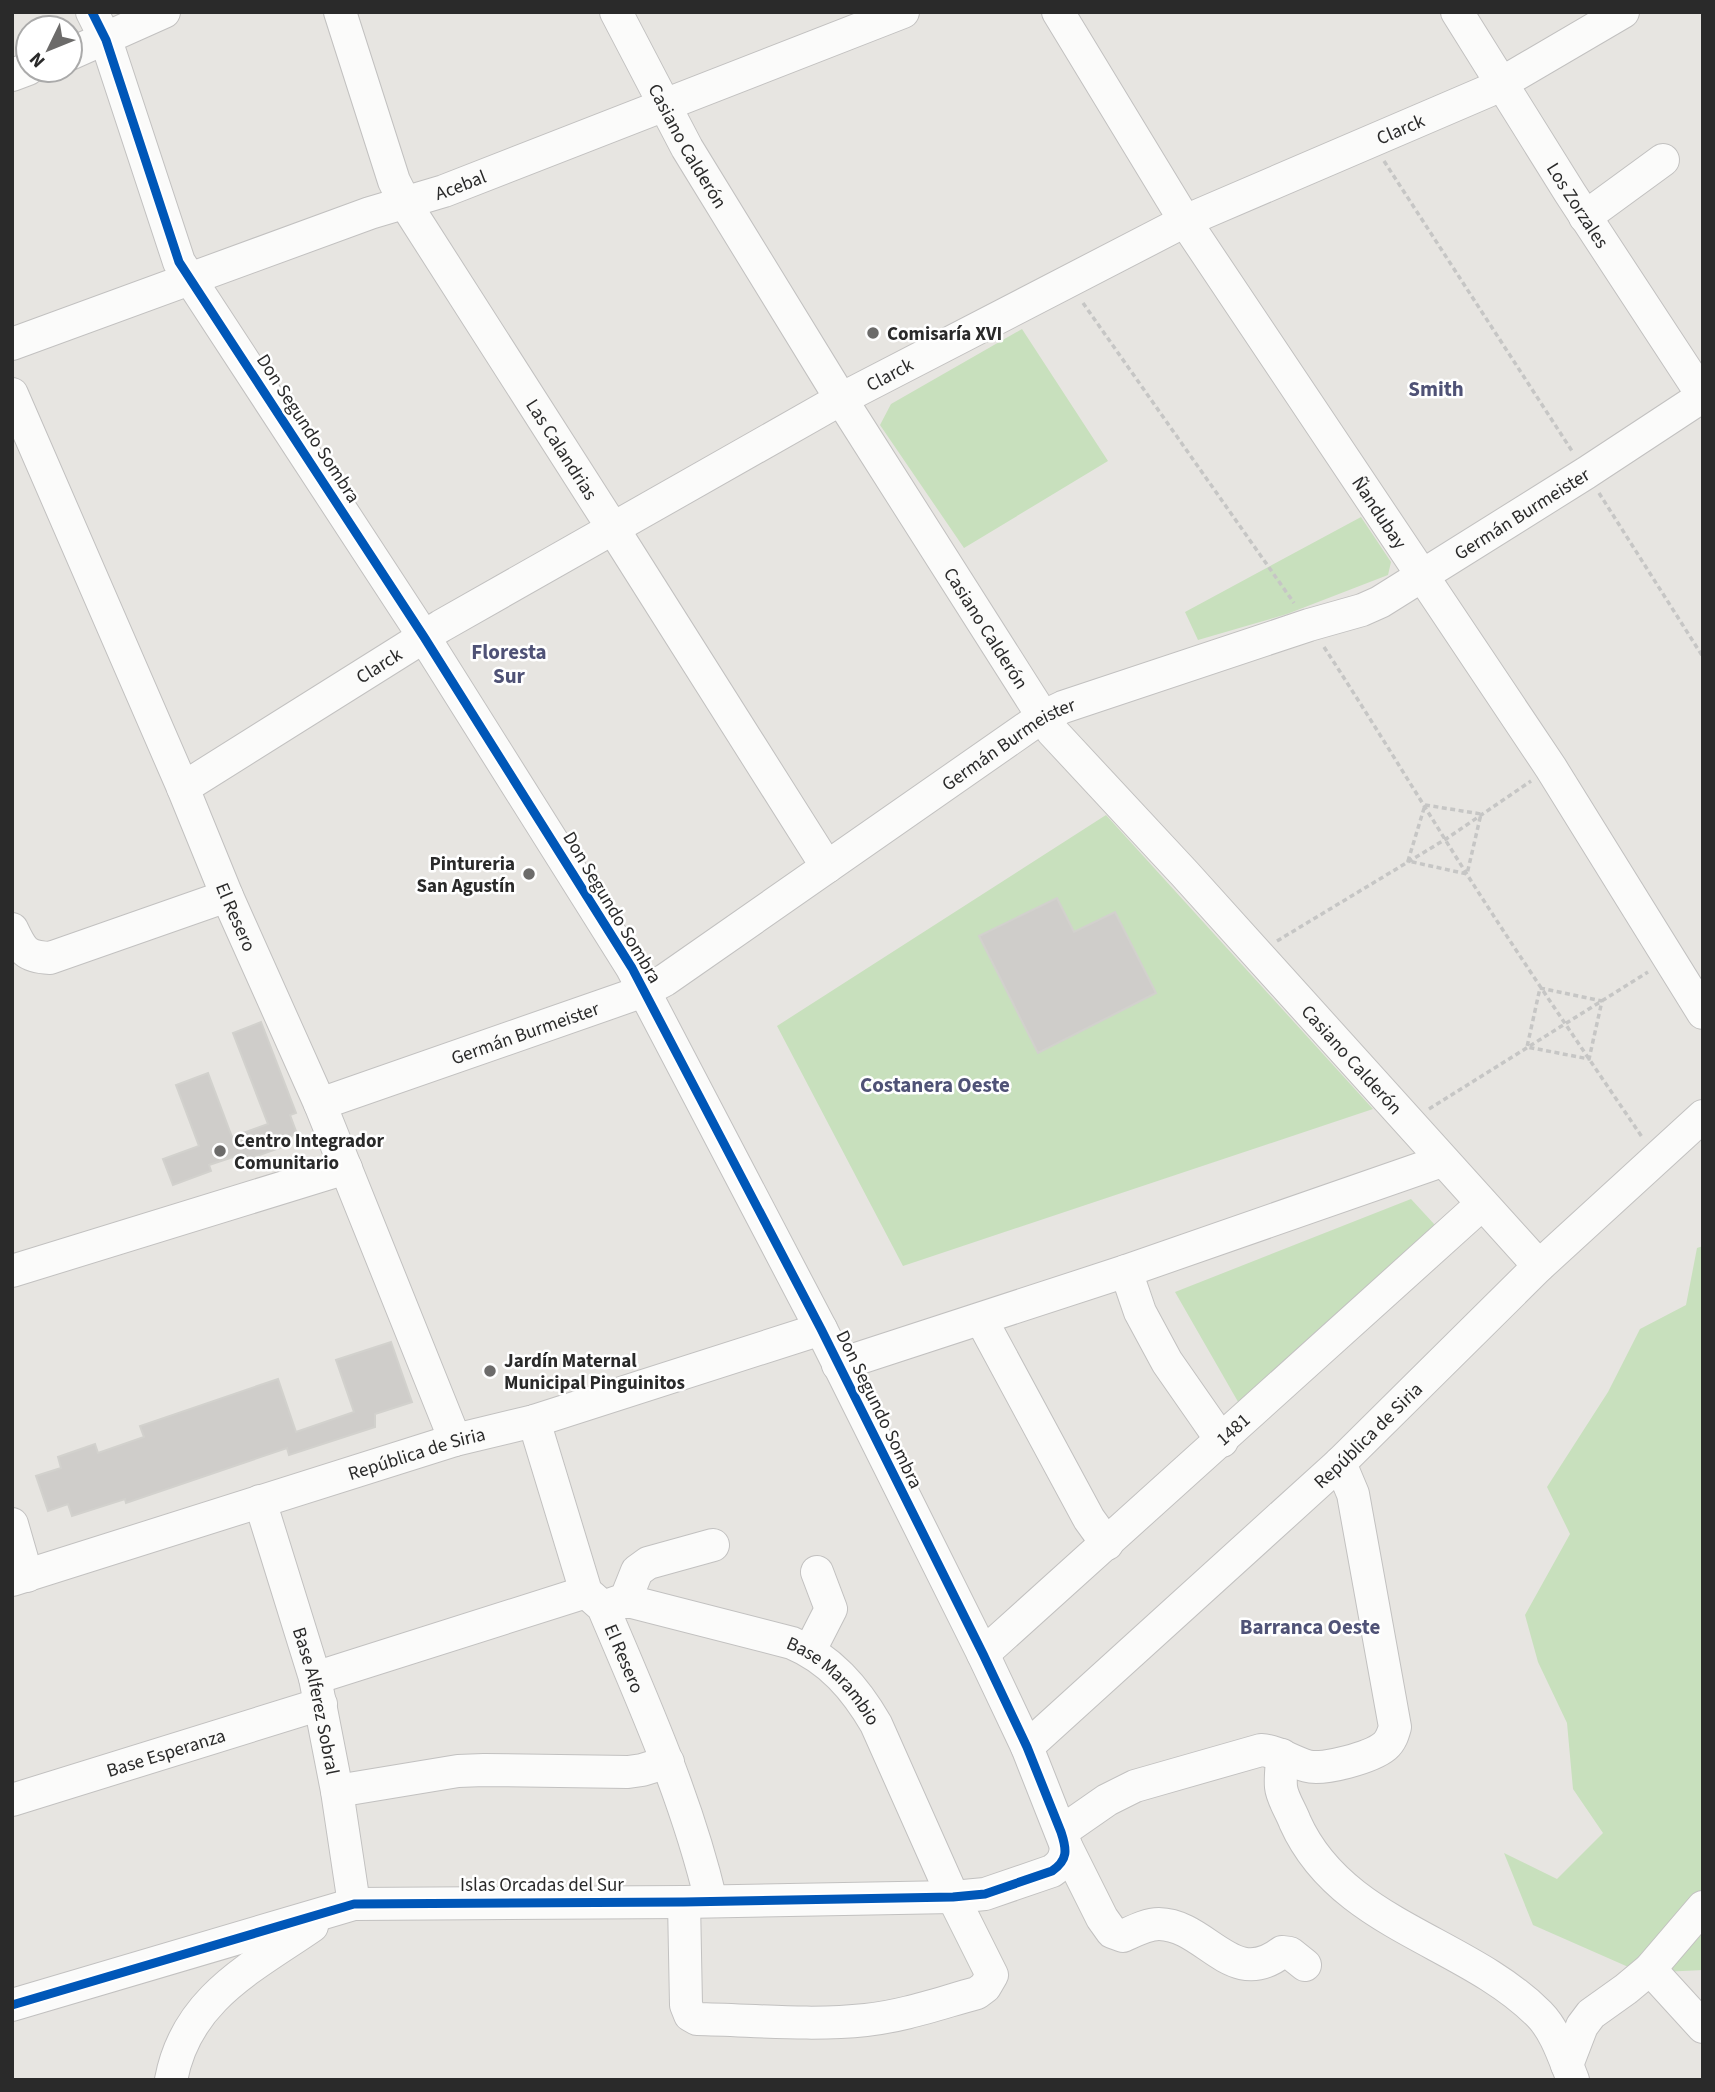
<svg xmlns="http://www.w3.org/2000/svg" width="1715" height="2092" font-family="'Source Sans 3',sans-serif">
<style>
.green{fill:#c8e0bd}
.building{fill:#cfcdca;stroke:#d2d1cd;stroke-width:2}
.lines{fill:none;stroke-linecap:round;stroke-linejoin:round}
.minor-casing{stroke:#c2c1c0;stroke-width:34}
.path{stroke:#c6c6c5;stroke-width:3.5;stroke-dasharray:5 3.5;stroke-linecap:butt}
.minor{stroke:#fbfbfa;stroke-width:32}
.cycleway-casing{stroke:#fff;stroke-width:13}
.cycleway{stroke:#0057b8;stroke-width:9}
.poi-dot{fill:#6c6b6a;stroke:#fff;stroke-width:2.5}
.labels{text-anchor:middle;stroke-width:5;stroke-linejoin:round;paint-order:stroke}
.street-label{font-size:19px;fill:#2a2a2a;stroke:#fff}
.poi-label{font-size:19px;font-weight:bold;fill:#2a2a2a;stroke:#fff;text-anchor:start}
.neighbourhood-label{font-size:21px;font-weight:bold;fill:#4f5276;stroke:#fff}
</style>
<rect width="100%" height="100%" fill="#e7e5e1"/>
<path class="green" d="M1022 329 1108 461 964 548 880 425 891 404Z
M1361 517 1391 562 1388 575 1287 614 1198 640 1185 612Z
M1106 815 1373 1109 903 1266 777 1026Z
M1411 1199 1435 1225 1241 1407 1175 1292Z
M1703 1246V1970L1642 1973 1533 1925 1504 1853 1557 1879 1603 1833 1573 1789 1567 1723 1538 1662 1525 1615 1570 1534 1547 1487 1608 1392 1640 1329 1686 1305 1697 1248Z"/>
<path class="building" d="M1057 898 1074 932 1115 912 1156 993 1038 1053 979 936Z
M261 1022 296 1113 290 1115 297 1134 280 1140 282 1147 240 1162 236 1156 209 1165 211 1171 173 1185 163 1159 199 1146 176 1085 208 1073 232 1137 268 1124 233 1033Z
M391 1342 412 1402 375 1414V1427L289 1455 287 1448 126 1503 125 1499 72 1516 68 1504 48 1511 36 1476 61 1468 58 1457 95 1444 98 1453 144 1437 140 1426 278 1379 296 1432 354 1412 336 1360Z"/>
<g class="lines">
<defs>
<g id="minor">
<path d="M92 12 106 40 179 262 424 637 632 968 821 1329 983 1654 1027 1747 1066 1846 1102 1918 1112 1932 1123 1936C1134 1931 1147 1924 1159 1924 1207 1925 1232 1991 1282 1952L1290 1953 1305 1965"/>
<path id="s1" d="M340 12 394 181 405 203 614 530 827 867"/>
<path id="s2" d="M616 12 687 148 841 399 1052 731 1185 874 1539 1266"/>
<path id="s3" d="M1058 12 1185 221 1551 768 1703 1013"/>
<path id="s4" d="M1457 12 1570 193 1703 396"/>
<path d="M70 54 164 12"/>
<path d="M12 75 28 69"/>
<path d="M1585 217 1663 160"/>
<path id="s5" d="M12 344 370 213 444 191 903 12"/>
<path id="s6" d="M12 394 183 788 227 896 320 1104 455 1440"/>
<path id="s7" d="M183 788 441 626 841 399 1185 221 1488 91 1623 12"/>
<path d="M12 929C22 950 25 957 50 958L227 896"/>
<path id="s8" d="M320 1104 644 991 665 980 1042 717 1063 707 1309 625 1362 610 1380 602 1586 473 1703 396"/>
<path d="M12 1271 346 1168"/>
<path d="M1126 1271 1140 1312 1167 1362 1222 1441"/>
<path d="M981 1319 1089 1519 1107 1544"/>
<path d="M838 1365 1126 1271 1442 1161"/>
<path id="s9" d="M534 1421 586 1592 603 1607C644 1704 687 1799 711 1901"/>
<path id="s10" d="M260 1501 315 1678 337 1791 354 1904"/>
<path d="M12 1524 27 1576"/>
<path id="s11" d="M12 1580 455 1440 534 1421 821 1329"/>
<path d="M625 1601 637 1571 648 1563 713 1545"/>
<path id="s12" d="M603 1607 617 1602H632L792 1643C830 1659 855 1688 876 1724L953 1897 992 1975 985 1987 977 1993C940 2003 904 2016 866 2020 811 2026 753 2020 697 2019L690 2015 686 2005 684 1902"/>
<path d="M810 1650 831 1609 817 1572"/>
<path id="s13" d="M983 1654 1482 1204"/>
<path d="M315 1678 586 1592"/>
<path id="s14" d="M1027 1747 1340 1463 1539 1266 1703 1116"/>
<path d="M1282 1755C1282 1766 1280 1777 1281 1787 1282 1798 1291 1811 1295 1822 1341 1925 1465 1940 1539 2014 1556 2031 1564 2058 1573 2080"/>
<path d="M337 1791 458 1771 484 1770 628 1772 642 1770 668 1762"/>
<path id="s15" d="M12 1800 321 1704"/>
<path d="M1061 1832 1107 1800 1135 1786 1261 1750C1278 1751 1290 1761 1307 1766 1323 1771 1372 1757 1385 1746 1391 1741 1393 1734 1395 1727L1353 1494 1340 1463"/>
<path d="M1650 1969 1703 2027"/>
<path d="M12 2005 354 1904 684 1902 953 1897 985 1894 1052 1871C1062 1864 1065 1859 1066 1846"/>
<path d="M1567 2065 1582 2026 1591 2014 1626 1989 1650 1969 1703 1907"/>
<path d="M171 2080C186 1999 251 1968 312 1926"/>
</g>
</defs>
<use href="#minor" class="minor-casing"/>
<path class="path" d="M1384 161 1572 451
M1083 303 1294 603
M1599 493 1703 657
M1324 647C1373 722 1420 800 1468 876 1524 964 1583 1050 1642 1137
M1425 805 1481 814 1467 874 1408 861Z
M1277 941 1446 839 1531 781
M1540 988 1602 1001 1589 1059 1527 1047Z
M1429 1109 1648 972"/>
<use href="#minor" class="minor"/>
<defs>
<path id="cycleway" d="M12 2005 354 1904 684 1902 953 1897 985 1894 1052 1871C1068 1860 1067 1850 1061 1832L1027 1747 983 1654 821 1329 632 968 424 637 179 262 106 40 92 12"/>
</defs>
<use href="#cycleway" class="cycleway-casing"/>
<use href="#cycleway" class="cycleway"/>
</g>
<g class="poi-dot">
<circle cx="873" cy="333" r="7"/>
<circle cx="529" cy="874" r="7"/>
<circle cx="220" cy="1151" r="7"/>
<circle cx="490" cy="1371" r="7"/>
</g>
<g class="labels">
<g class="street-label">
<text dy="7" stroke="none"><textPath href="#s7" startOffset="1386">Clarck</textPath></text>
<text dy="7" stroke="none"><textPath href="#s2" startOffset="152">Casiano Calderón</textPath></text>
<text dy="7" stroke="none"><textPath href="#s5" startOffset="476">Acebal</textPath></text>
<text dy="7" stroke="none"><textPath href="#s4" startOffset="228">Los Zorzales</textPath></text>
<text dy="7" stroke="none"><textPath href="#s7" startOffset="819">Clarck</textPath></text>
<text transform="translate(309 428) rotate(57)" y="7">Don Segundo Sombra</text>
<text dy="7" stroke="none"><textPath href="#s1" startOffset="494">Las Calandrias</textPath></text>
<text dy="7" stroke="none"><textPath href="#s3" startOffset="595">Ñandubay</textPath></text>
<text dy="7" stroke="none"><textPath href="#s8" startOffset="1351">Germán Burmeister</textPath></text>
<text dy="7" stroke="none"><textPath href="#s2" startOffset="719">Casiano Calderón</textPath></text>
<text dy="7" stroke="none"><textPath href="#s7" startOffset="231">Clarck</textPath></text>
<text dy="7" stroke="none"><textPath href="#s8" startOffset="784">Germán Burmeister</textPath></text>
<text transform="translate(613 907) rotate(59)" y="7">Don Segundo Sombra</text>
<text dy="7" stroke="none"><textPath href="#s6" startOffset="569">El Resero</textPath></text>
<text dy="7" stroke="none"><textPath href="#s8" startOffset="217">Germán Burmeister</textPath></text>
<text dy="7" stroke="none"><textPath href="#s2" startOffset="1286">Casiano Calderón</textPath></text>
<text transform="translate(880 1409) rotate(64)" y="7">Don Segundo Sombra</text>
<text dy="7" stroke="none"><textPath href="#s13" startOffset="336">1481</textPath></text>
<text dy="7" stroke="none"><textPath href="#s14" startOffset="462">República de Siria</textPath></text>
<text dy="7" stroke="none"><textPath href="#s11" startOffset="424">República de Siria</textPath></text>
<text dy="7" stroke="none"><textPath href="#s9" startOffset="257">El Resero</textPath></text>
<text dy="7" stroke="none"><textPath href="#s12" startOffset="252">Base Marambio</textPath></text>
<text dy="7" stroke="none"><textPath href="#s10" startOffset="208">Base Alferez Sobral</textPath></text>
<text dy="7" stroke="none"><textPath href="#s15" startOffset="161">Base Esperanza</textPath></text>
<text x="542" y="1891">Islas Orcadas del Sur</text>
</g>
<g class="poi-label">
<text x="887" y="340">Comisaría XVI</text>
<text x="515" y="870" text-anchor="end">Pintureria<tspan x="515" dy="22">San Agustín</tspan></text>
<text x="234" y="1147">Centro Integrador<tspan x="234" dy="22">Comunitario</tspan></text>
<text x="504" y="1367">Jardín Maternal<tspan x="504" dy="22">Municipal Pinguinitos</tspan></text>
</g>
<g class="neighbourhood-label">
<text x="1436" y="396">Smith</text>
<text x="509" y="659">Floresta<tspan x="509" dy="24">Sur</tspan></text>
<text x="935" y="1092">Costanera Oeste</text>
<text x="1310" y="1634">Barranca Oeste</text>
</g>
</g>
<rect width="1715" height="2092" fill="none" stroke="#2a2a2a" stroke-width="28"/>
<g transform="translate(49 49) rotate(227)"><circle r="33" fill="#ffffff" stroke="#aaaaaa" stroke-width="2"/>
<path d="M0-5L12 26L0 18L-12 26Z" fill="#6c6b6a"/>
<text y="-10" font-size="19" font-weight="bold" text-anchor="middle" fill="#2a2a2a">N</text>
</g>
</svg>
